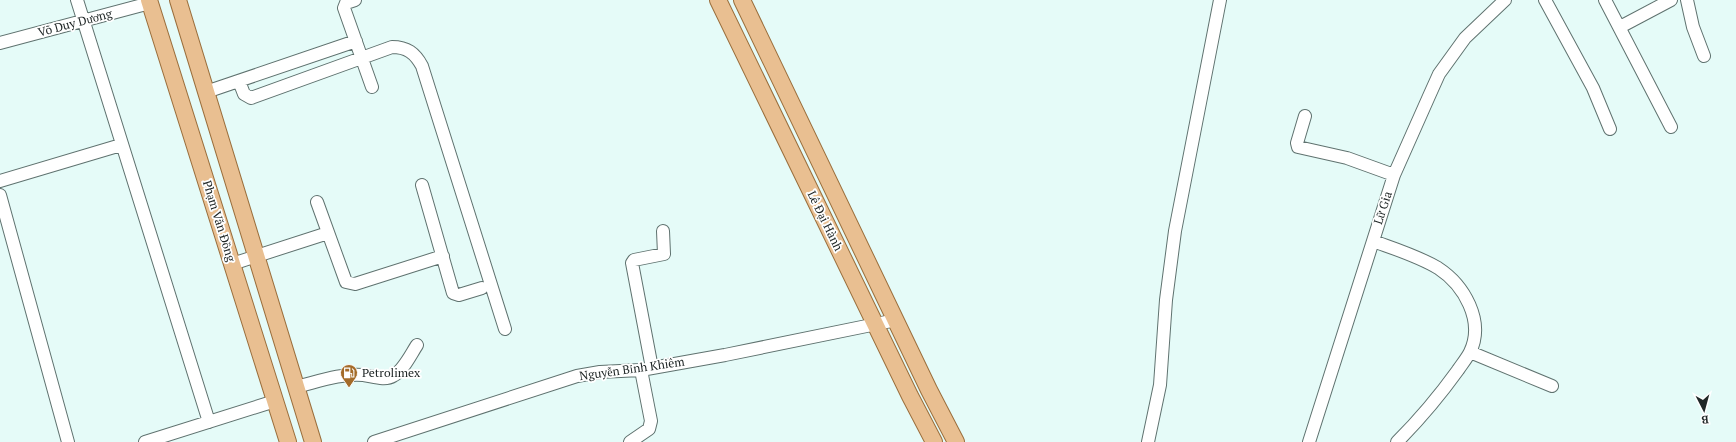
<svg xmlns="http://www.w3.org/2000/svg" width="1736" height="442" font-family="'PT Serif',serif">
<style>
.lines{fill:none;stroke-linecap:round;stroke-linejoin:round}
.minor-casing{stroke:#5f726f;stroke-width:14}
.major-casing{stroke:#9a6e3c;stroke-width:18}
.minor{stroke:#fff;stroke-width:12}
.major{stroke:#e9bf91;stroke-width:16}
.labels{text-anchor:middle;stroke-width:3.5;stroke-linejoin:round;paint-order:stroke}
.street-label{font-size:12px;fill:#202727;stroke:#fff}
.poi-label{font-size:12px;fill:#202727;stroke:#fff;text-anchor:start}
</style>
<rect width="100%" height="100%" fill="#e5fbf8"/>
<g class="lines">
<defs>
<path id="minor" d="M77 0 209 422
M355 0 346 3 344 8 372 87
M1545 0 1593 88 1610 129
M1605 0 1671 127
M1687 0 1693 27 1704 56
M1620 27 1671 0
M0 43 150 3
M239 81 244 94 251 98 392 47C407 47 415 53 422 66L505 329
M206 92 356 41
M1305 116 1297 143 1298 147 1347 158 1394 175
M0 181 121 145
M422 185 453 293 459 295 482 288
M0 195 68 442
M317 202 346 282 355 284 443 256
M1373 241C1395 249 1418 256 1438 268 1464 285 1485 321 1470 352 1467 358 1462 364 1458 370 1440 395 1419 420 1397 442
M232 264 328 233
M1470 352 1552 386
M652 368 632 263 634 260 664 254 663 231
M296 387C317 382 341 373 363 375 372 376 385 381 393 376 403 371 411 354 417 345
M145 442 275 401
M374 442 577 376 600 372 641 370 725 355 896 320
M630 442 649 429 651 421 641 370
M1148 442 1160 385 1166 300 1175 231 1220 0
M1309 442 1394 175 1430 94 1439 74 1465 38 1505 0"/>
<path id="major" d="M149 0 288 442
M178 0 313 442
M718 0 910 396 934 442
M742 0 929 390 956 442"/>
</defs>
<use href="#minor" class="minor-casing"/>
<use href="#major" class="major-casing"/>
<use href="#minor" class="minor"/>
<use href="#major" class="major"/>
</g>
<defs>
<symbol id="fuel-pin" viewBox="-11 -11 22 30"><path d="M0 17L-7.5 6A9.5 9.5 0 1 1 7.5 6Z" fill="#a46b29" stroke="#fff"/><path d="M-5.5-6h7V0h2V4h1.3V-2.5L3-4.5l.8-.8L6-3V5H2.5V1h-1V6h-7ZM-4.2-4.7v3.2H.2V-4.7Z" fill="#fff"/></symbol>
</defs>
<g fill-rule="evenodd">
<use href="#fuel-pin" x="339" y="363" width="20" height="27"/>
</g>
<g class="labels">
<g class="street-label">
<text transform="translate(75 23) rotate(-15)" y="4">Võ Duy Dương</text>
<text transform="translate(1383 208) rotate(-72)" y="4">Lữ Gia</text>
<text transform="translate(219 221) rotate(73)" y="4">Phạm Văn Đồng</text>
<text transform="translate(825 221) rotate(64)" y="4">Lê Đại Hành</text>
<text transform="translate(632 369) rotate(-8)" y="4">Nguyễn Bỉnh Khiêm</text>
</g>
<g class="poi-label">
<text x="362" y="377">Petrolimex</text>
</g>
</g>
<g transform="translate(1704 410) rotate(174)" stroke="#ffffff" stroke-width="3" paint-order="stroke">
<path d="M0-3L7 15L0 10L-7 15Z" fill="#202727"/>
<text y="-6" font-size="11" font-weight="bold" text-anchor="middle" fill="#202727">B</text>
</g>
</svg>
